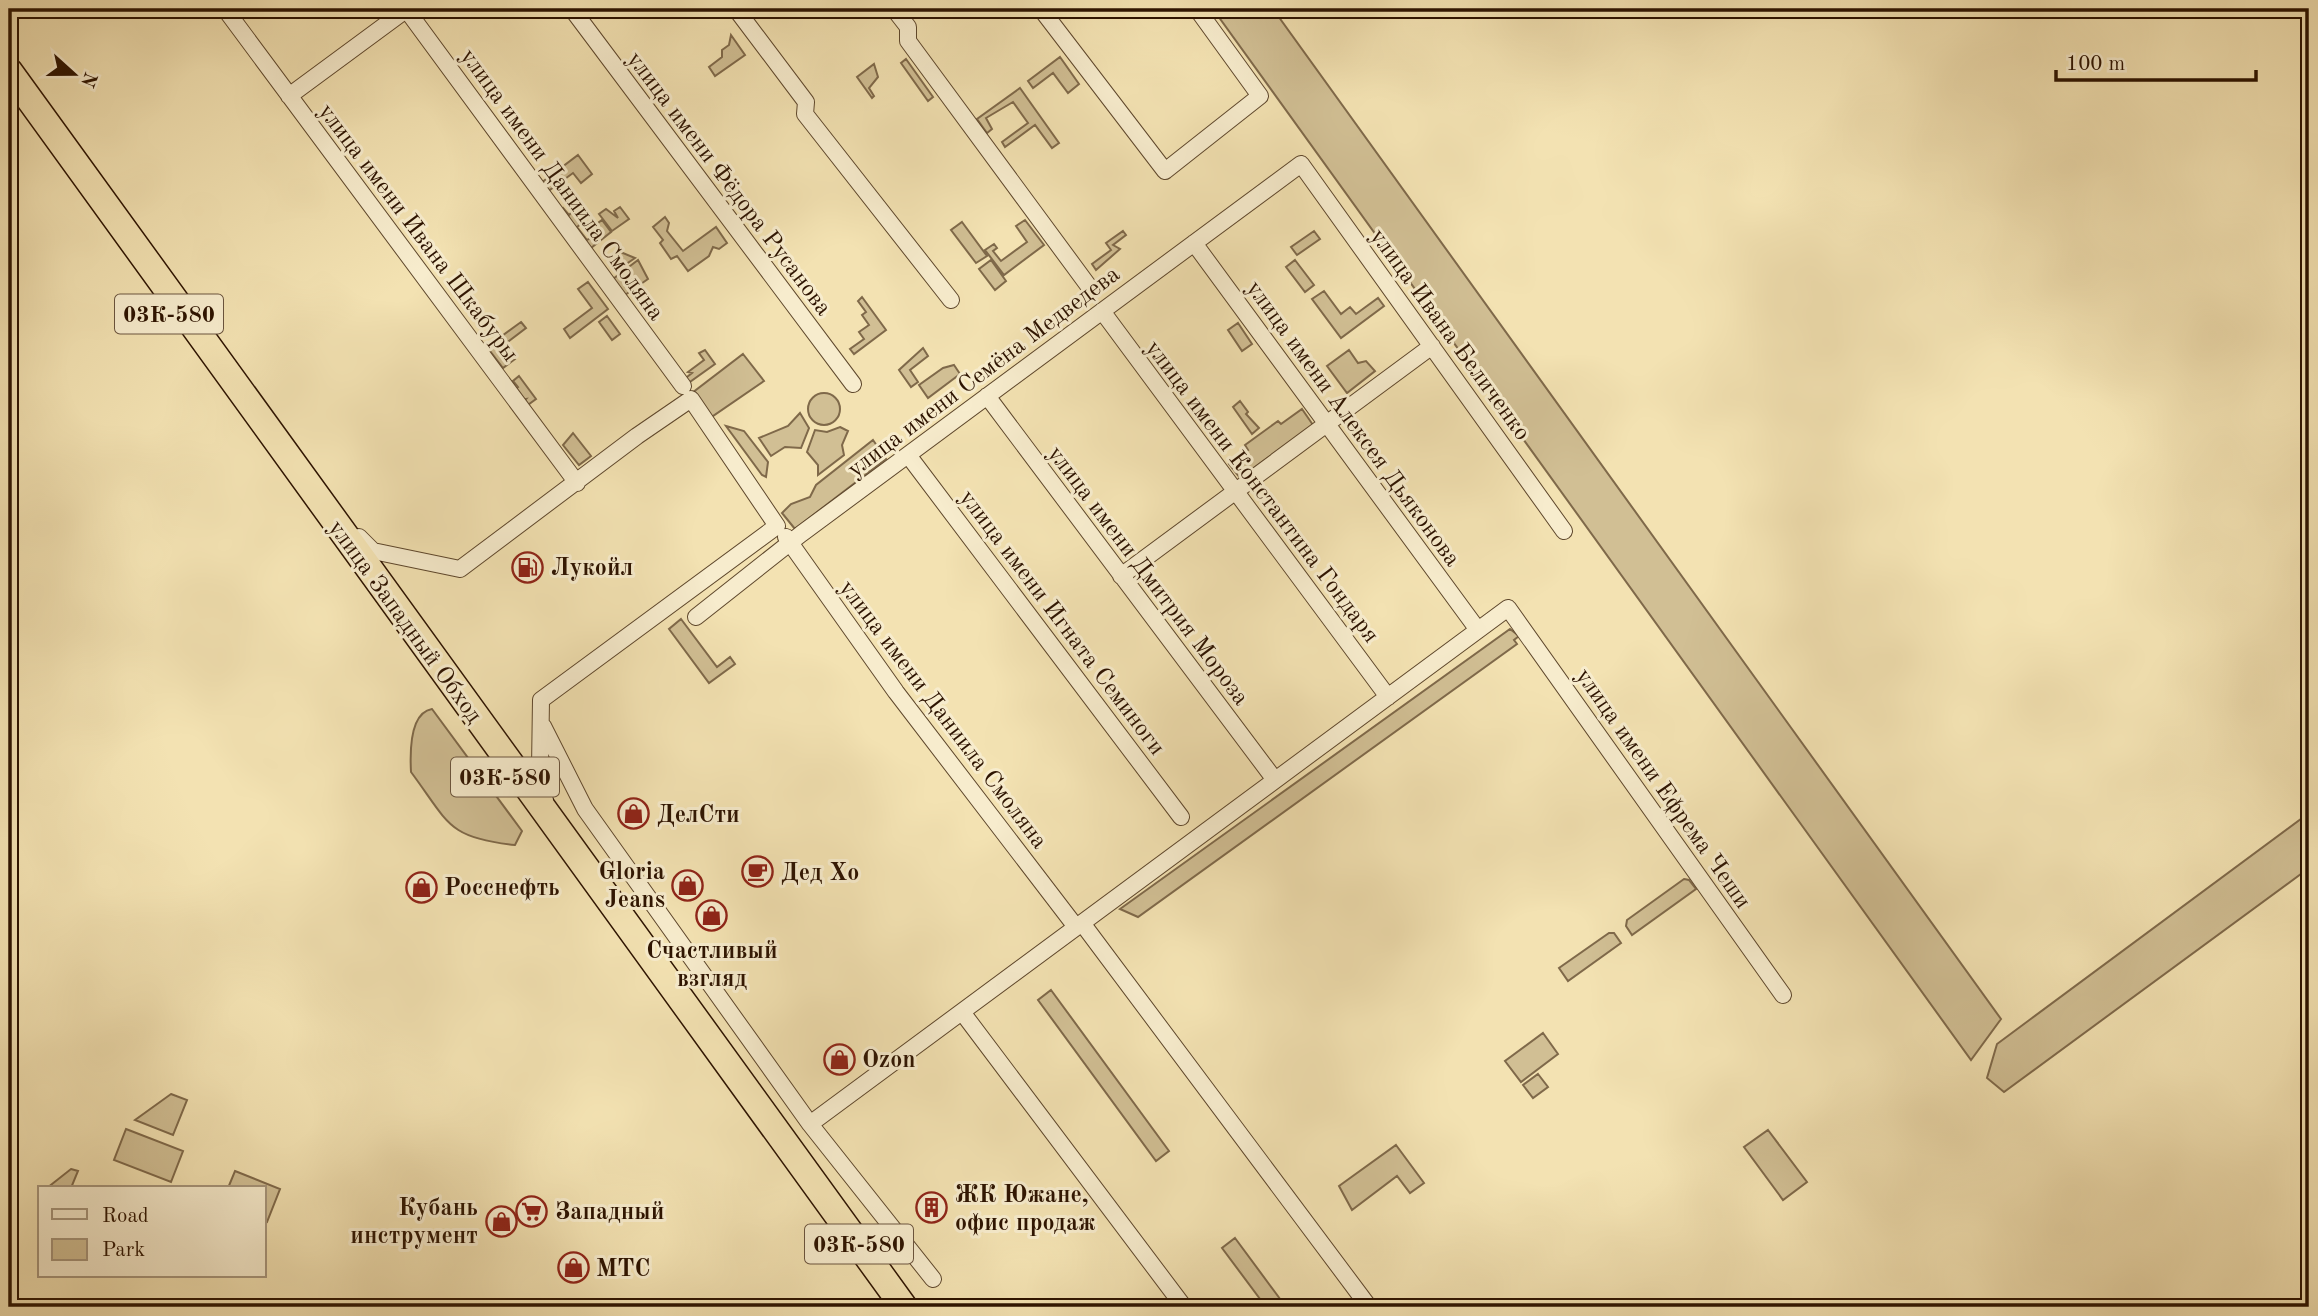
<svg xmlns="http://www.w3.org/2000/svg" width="2318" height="1316" font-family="'Old Standard TT',serif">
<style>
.green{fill:#d1bf94;stroke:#7f694a;stroke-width:2}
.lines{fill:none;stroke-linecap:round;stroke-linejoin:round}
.minor-casing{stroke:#5e472c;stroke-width:18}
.trunk-casing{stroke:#2d1300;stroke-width:29}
.minor{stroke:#f7eccd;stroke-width:16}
.trunk{stroke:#f3e2b2;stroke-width:26}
.labels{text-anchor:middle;stroke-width:6;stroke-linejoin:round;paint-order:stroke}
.shield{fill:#f7eccd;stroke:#6a543e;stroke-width:2}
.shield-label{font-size:23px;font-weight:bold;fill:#2d1300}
.street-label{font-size:24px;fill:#2d1300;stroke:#f7eccd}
.poi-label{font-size:24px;font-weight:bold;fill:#2d1300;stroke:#f7eccd;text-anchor:start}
</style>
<rect width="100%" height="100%" fill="#f3e2b2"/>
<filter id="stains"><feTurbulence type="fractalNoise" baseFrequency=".00286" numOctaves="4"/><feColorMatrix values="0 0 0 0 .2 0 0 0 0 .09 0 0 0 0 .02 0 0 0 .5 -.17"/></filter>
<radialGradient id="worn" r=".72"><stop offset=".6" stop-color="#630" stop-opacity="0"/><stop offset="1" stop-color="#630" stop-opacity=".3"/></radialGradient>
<path class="green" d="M1213 9H1273L2001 1019 1971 1060Z
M731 35 745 55 715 76 709 67 722 57V50L729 45Z
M1060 57 1079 84 1068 93 1053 73 1033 88 1028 81Z
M906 59 933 97 928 101 901 63Z
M874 64 878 77 869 88 874 96 872 98 857 77Z
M1020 88 1059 143 1052 148 1035 125 1005 147 1002 142 1028 123 1013 102 986 118 992 129 987 133 977 119Z
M578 155 592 174 581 183 573 173 547 192 541 183Z
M620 207 629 219 612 231 599 214 606 209 618 218 614 211Z
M563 208 569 215 572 212 581 224 577 227 587 240 595 235 590 229 602 220 611 232 586 252 561 210Z
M665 217 669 223 667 231 683 251 716 227 727 243 719 249 713 247 709 256 688 271 677 256 671 259 660 243 663 240 653 227Z
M1025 220 1044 245 1004 275 985 250 994 244 997 248 993 251 1001 261 1027 242 1016 226Z
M962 222 987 256 976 263 951 230Z
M1123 231 1126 235 1113 245 1120 249 1096 270 1092 264 1111 250 1106 243Z
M1314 231 1320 239 1297 255 1291 247Z
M618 251 635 258 619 269 610 257Z
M638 260 648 279 625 295 613 279Z
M991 260 1006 281 995 290 979 269Z
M1295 260 1314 285 1305 292 1286 267Z
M588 282 608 309 570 338 564 329 592 308 578 289Z
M1324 291 1341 314 1350 307 1356 314 1378 298 1384 306 1341 338 1312 299Z
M862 297 886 330 854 354 850 349 864 339 859 332 869 325 862 315 866 312 858 301Z
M607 316 620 334 612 340 599 322Z
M521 322 526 328 505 344 515 359 503 368 487 347Z
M1238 323 1252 344 1242 351 1228 330Z
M923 348 928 356 910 370 918 382 911 387 899 370Z
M705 350 715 364 687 384V377L692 373 688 372 704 360 699 353Z
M1349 350 1358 363 1366 361 1375 371 1347 393 1327 366Z
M743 354 764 381 710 418 692 393Z
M954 365 960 374 928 398 919 385 943 368Z
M519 376 536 399 525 407 522 403 526 399 520 400 513 391 518 387 513 381Z
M808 409a16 16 0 1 1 32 0a16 16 0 1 1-32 0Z
M1240 401 1248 412 1246 414 1259 428 1252 434 1233 407Z
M1302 409 1313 425 1240 478 1229 464 1248 450 1245 445 1278 421 1281 424Z
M800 413 809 428 801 448 785 447 771 456 759 438 788 426Z
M726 426 744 431 768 462 766 477 762 475Z
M840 427 848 431 842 445 844 455 818 475V465L807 452 815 430 827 432Z
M573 433 591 456 579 465 563 445Z
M873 440 886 459 795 529 782 513 791 504 810 497 816 485Z
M681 619 717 667 730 657 735 664 709 683 669 629Z
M1510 629 1519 636 1514 640 1517 644 1138 917 1120 909Z
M432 709 522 831 515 845C447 838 449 823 411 772 410 753 409 713 432 709Z
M2309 813V868L2004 1092 1987 1078 1997 1044Z
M1684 879 1689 880 1696 889 1632 935 1626 926 1627 920Z
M1609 933H1614L1621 943 1568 981 1559 968Z
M1051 990 1169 1151 1156 1161 1038 1000Z
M1543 1033 1558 1054 1521 1082 1505 1061Z
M1538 1074 1548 1087 1533 1098 1523 1085Z
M171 1094 187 1100 173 1135 135 1120Z
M126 1129 183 1151 171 1182 114 1160Z
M1768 1130 1807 1182 1783 1200 1744 1147Z
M1396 1145 1424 1183 1410 1193 1397 1176 1352 1210 1339 1186Z
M71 1169 78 1171 71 1188H47Z
M235 1171 280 1189 267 1222 264 1221V1188H228Z
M1235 1238 1286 1307H1266L1222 1248Z"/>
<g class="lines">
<defs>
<path id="minor" d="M225 9 577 483
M406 9 683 386
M572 9 853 384
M736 9 806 102 805 114 951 300
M894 9 908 27V41L1090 288
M1041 9 1165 171 1260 96 1197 9
M289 96 407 9
M1194 243 1478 630
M1102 311 1388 697
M987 396 1275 780
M908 455 1181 817
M359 537 373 551 460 569 637 436 691 399 777 526 541 700 540 768 545 801
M786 537 896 692 1076 927
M1121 576 1432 346
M696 617 801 534 1301 164 1564 531
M543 726 585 809 810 1124 933 1279
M1082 923 1369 1307
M962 1012 1184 1307
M810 1124 1508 608 1783 995"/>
<path id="trunk" d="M9 71 904 1307"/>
</defs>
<use href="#minor" class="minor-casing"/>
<use href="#trunk" class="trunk-casing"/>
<use href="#minor" class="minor"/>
<use href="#trunk" class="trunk"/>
</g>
<defs>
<symbol id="fuel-ring" viewBox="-11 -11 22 22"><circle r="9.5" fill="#f7eccd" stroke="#8f2418" stroke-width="1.5"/><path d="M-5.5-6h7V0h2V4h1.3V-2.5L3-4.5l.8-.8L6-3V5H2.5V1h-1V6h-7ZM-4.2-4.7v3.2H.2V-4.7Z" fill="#8f2418"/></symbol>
<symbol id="shop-ring" viewBox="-11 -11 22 22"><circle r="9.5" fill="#f7eccd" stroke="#8f2418" stroke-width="1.5"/><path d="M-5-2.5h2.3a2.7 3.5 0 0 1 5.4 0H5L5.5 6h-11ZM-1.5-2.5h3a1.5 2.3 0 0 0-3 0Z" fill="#8f2418"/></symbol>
<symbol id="cafe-ring" viewBox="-11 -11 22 22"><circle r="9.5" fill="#f7eccd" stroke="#8f2418" stroke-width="1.5"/><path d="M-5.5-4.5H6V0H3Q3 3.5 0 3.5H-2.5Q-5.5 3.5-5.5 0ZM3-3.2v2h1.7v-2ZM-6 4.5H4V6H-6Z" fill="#8f2418"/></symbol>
<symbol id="building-ring" viewBox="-11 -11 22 22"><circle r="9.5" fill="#f7eccd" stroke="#8f2418" stroke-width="1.5"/><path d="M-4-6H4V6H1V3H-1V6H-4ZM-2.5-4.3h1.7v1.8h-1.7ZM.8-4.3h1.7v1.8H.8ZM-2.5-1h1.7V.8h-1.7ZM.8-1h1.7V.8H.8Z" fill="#8f2418"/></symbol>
<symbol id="supermarket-ring" viewBox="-11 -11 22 22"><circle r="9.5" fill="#f7eccd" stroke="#8f2418" stroke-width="1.5"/><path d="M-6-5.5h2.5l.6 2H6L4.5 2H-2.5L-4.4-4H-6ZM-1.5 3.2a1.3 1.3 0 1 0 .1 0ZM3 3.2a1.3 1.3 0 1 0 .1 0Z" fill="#8f2418"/></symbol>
</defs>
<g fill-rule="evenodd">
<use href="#fuel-ring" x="510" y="550" width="35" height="35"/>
<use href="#shop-ring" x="616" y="796" width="35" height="35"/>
<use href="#cafe-ring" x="740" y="854" width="35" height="35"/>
<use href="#shop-ring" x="670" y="868" width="35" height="35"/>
<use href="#shop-ring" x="404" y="870" width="35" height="35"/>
<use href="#shop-ring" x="694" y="898" width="35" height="35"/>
<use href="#shop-ring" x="822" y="1042" width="35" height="35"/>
<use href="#building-ring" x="914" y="1190" width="35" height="35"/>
<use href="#supermarket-ring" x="514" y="1194" width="35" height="35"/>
<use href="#shop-ring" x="484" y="1204" width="35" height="35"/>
<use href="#shop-ring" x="556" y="1250" width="35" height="35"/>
</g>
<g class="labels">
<g class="shield">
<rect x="115" y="294.5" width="108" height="39" rx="5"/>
<rect x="451" y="757.5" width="108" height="39" rx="5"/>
<rect x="805" y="1224.5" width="108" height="39" rx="5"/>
</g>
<g class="shield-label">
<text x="169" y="322">03К-580</text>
<text x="505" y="785">03К-580</text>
<text x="859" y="1252">03К-580</text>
</g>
<g class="street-label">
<text transform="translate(730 183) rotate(53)" y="8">улица имени Фёдора Русанова</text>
<text transform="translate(563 184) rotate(54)" y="8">улица имени Даниила Смоляна</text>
<text transform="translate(419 232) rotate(53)" y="8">улица имени Ивана Шкабуры</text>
<text transform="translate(1451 334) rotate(54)" y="8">улица Ивана Беличенко</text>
<text transform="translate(983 371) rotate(-37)" y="8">улица имени Семёна Медведева</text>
<text transform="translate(1354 423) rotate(54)" y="8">улица имени Алексея Дьяконова</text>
<text transform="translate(1263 491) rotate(53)" y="8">улица имени Константина Гондаря</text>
<text transform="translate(1149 575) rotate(53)" y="8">улица имени Дмитрия Мороза</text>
<text transform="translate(406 621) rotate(54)" y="8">улица Западный Обход</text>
<text transform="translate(1063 622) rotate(53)" y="8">улица имени Игната Семиноги</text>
<text transform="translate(944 714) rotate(53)" y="8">улица имени Даниила Смоляна</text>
<text transform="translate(1664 788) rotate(55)" y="8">улица имени Ефрема Чеши</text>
</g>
<g class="poi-label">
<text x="551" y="575">Лукойл</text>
<text x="657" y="822">ДелСти</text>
<text x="665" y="879" text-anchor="end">Gloria<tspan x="665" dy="28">Jeans</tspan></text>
<text x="781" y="880">Дед Хо</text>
<text x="444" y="895">Росснефть</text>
<text x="712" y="958" text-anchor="middle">Счастливый<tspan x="712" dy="28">взгляд</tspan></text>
<text x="862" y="1067">Ozon</text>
<text x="955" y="1202">ЖК Южане,<tspan x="955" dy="28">офис продаж</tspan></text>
<text x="478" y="1215" text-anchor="end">Кубань<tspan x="478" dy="28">инструмент</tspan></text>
<text x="555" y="1219">Западный</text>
<text x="596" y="1276">МТС</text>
</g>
</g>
<rect width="2318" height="1316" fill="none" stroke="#f3e2b2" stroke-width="35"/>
<rect x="10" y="10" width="2297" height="1295" fill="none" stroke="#2d1300" stroke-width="3.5"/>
<rect x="18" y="18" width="2283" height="1281" fill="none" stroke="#2d1300" stroke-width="2"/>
<rect x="38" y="1186" width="228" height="91" fill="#f7eccd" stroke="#a6957b" stroke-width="2"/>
<rect x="52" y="1209" width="35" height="10" fill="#f7eccd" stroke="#a6957b" stroke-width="2"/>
<text x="102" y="1222" font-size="21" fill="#2d1300">Road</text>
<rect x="52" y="1239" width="35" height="21" fill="#d1bf94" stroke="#a6957b" stroke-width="2"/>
<text x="102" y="1256" font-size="21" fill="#2d1300">Park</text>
<g transform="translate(74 74) rotate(111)" stroke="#f7eccd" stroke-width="5" paint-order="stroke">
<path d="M0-5L12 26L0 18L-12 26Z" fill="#2d1300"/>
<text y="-10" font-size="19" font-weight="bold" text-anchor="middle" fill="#2d1300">N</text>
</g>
<path d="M2056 70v10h200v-10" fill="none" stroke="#2d1300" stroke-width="3.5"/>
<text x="2066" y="70" font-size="21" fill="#2d1300" stroke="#f7eccd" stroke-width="5" paint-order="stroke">100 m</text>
<rect width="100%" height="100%" filter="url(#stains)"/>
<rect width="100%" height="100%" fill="url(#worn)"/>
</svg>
